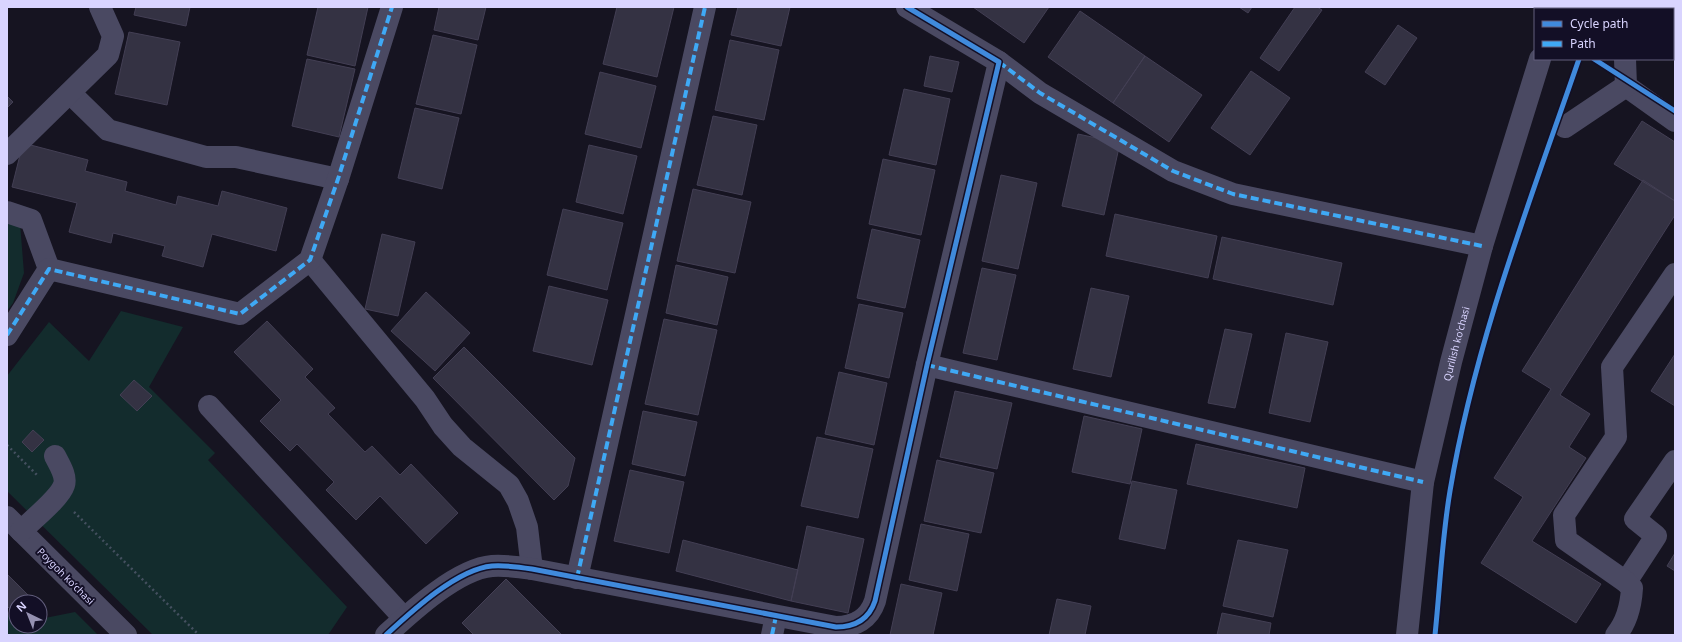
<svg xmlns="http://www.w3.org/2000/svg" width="1682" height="642" font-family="'Noto Sans',sans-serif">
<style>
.green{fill:#132c2d}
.building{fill:#343243;stroke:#433f54}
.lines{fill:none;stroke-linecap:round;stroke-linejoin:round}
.path{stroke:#44505f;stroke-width:2.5;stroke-dasharray:2 3;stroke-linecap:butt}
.minor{stroke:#4a4962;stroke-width:22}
.quiet{stroke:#3fa9f5;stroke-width:4;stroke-dasharray:8 4;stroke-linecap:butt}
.cycleway-casing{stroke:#130f26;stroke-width:8}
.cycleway{stroke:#408adc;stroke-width:5}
.labels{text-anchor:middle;stroke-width:4;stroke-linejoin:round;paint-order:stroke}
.street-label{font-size:10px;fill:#d9d4ff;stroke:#130f26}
</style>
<rect width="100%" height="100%" fill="#161421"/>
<path class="green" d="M7 222 20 223 24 273 13 303 7 311Z
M121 311 183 327 149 387 215 453 208 460 347 607 328 635H153L7 491V376L49 322 89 361Z
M75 612 98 635H7V614L16 623V626H40V619Z"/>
<path class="building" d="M136 7H190L186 26 134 15Z
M318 7H368L355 66 307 55Z
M439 7H486L478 40 434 30Z
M617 7H674L657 77 603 64Z
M738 7H790L781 46 731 35Z
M973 7H1049L1024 43Z
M1239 7H1252L1248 13Z
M1295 7H1317L1322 10 1279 71 1260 58Z
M1080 11 1145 56 1113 103 1048 57Z
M1398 25 1417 38 1385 85 1365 72Z
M129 32 180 42 167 105 115 94Z
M433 35 477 45 461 114 416 104Z
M730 40 779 50 764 120 715 110Z
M930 56 959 62 952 92 924 86Z
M1145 56 1202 95 1169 142 1113 103Z
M307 59 355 69 339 137 292 126Z
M1251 71 1290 98 1250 155 1211 128Z
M600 72 656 86 641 148 585 134Z
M904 89 950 99 936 165 889 155Z
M7 96 13 102 7 108Z
M415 108 459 118 442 189 398 178Z
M713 116 757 125 742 195 697 185Z
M1642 121 1675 142V201L1614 164Z
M1078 134 1120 143 1104 215 1062 206Z
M23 143 88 160 85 171 127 182 125 191 176 205 178 196 218 206 222 191 287 208 276 251 212 234 203 267 162 256 165 246 113 233 111 243 69 232 77 203 12 187Z
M589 145 637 156 623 214 576 202Z
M883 159 935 170 921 235 869 224Z
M1001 175 1037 183 1018 269 982 261Z
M1643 180 1675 201V215L1560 395 1590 414 1569 447 1586 458 1532 541 1601 584 1576 623 1481 563 1523 497 1494 478 1551 389 1522 371Z
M693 189 751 202 735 273 677 261Z
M563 209 623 223 607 290 547 275Z
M1115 214 1217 236 1208 278 1106 256Z
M872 229 920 240 905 308 857 298Z
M382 234 415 242 398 316 365 309Z
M1222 237 1342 263 1333 305 1213 279Z
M676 265 728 277 717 325 666 313Z
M982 268 1016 275 997 360 963 353Z
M549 286 608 300 592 365 533 351Z
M1091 288 1129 296 1111 377 1073 369Z
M426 292 470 333 435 371 391 331Z
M859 304 903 313 889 378 845 368Z
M664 319 717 330 698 415 645 404Z
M267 321 313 369 305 377 335 408 328 414 365 452 372 446 400 475 411 464 458 513 426 544 380 496 356 520 326 490 334 482 297 444 290 451 260 421 281 400 234 352Z
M1225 329 1252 334 1235 408 1208 403Z
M1286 333 1328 342 1310 422 1269 413Z
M464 347 575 458 568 486 554 500 433 378Z
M1675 354V406L1651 391Z
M839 372 887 383 874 445 825 434Z
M134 380 152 396 137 411 120 395Z
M955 391 1012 403 997 469 940 457Z
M643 411 697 422 685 476 632 464Z
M1084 416 1142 429 1130 484 1072 472Z
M33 430 44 440 32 452 22 442Z
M817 437 873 449 858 518 801 506Z
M1196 444 1305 468 1297 508 1187 484Z
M937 460 994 473 981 533 924 521Z
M630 470 684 482 669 553 614 541Z
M1132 481 1177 490 1165 549 1119 539Z
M921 524 969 534 957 591 909 580Z
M807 526 864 539 848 613 791 601Z
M683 540 798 570 791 601 676 571Z
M1238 540 1288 550 1273 617 1223 606Z
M1675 553V571L1667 566Z
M7 574 29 596 23 602H16V609L13 612 7 606Z
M506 579 562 635H474L462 623Z
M901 584 942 593 933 635H890Z
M1057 599 1091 606 1085 635H1049Z
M1222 613 1271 623 1269 635H1217Z"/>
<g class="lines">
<path class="path" d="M1599 9V7
M1566 96 1579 59
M7 445 37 475
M74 512 199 635
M1435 635 1450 491 1464 423 1481 353 1501 285 1550 144"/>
<g class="minor">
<path d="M1668 7 1671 9"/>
<path d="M1556 9V7"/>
<path d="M1650 9 1651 7"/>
<path d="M1625 59 1626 86 1675 121"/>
<path d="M999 62 1040 93 1173 171 1233 194 1482 246"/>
<path d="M70 93 108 130 206 157H236L338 179"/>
<path d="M1565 127 1626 86"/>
<path d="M7 154 108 55 113 36 100 7"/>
<path d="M7 212 31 220 49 269"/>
<path d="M310 260 425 399 443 426 462 447 509 485 518 501 527 527 532 569"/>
<path d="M7 335 49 269 240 314 310 260 338 179 392 7"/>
<path d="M927 365 1423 482"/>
<path d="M209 406 404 618"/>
<path d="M7 517 126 635"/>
<path d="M21 531C31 521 60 498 64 485 67 476 59 464 55 456"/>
<path d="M577 578 705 7"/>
<path d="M1626 582 1656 536 1635 519 1675 461"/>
<path d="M386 635C411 612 457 569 492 566 505 565 519 567 532 569L836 627C855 627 869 619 875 601L927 365 999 62 907 7"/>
<path d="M772 635 776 616"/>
<path id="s1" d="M1407 635 1423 482 1451 362 1482 246 1540 59"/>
<path d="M1616 635C1627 622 1631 605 1632 588L1626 582 1566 540 1564 515 1616 437 1612 367 1675 274"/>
</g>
<path class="quiet" d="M999 62 1040 93 1173 171 1233 194 1482 246
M7 335 49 269 240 314 310 260 338 179 392 7
M927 365 1423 482
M577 578 705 7
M772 635 776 616"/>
<defs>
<path id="cycleway" d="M1594 59 1675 111
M386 635C411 612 457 569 492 566 505 565 519 567 532 569L836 627C855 627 869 619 875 601L927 365 999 62 907 7
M1435 635C1440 587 1442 538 1450 491 1475 342 1530 201 1579 59"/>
</defs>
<use href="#cycleway" class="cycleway-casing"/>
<use href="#cycleway" class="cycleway"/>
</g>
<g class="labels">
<g class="street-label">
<text dy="4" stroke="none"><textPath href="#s1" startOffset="296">Qurilish ko'chasi</textPath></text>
<text transform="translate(66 576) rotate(45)" y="4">Poygoh koʻchasi</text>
</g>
</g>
<rect width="1682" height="642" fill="none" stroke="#d9d4ff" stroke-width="16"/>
<rect x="1534" y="8" width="140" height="52" fill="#130f26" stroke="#625e7d"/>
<rect x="1542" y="21" width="20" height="6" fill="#408adc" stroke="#625e7d"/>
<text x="1570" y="28" font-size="12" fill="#d9d4ff">Cycle path</text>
<rect x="1542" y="41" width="20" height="6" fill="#3fa9f5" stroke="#625e7d"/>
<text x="1570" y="48" font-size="12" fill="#d9d4ff">Path</text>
<g transform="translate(28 614) rotate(317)"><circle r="19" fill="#130f26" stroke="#625e7d"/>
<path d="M0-3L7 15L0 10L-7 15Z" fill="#9591b1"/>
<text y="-6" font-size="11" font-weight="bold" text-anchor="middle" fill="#d9d4ff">N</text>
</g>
</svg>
